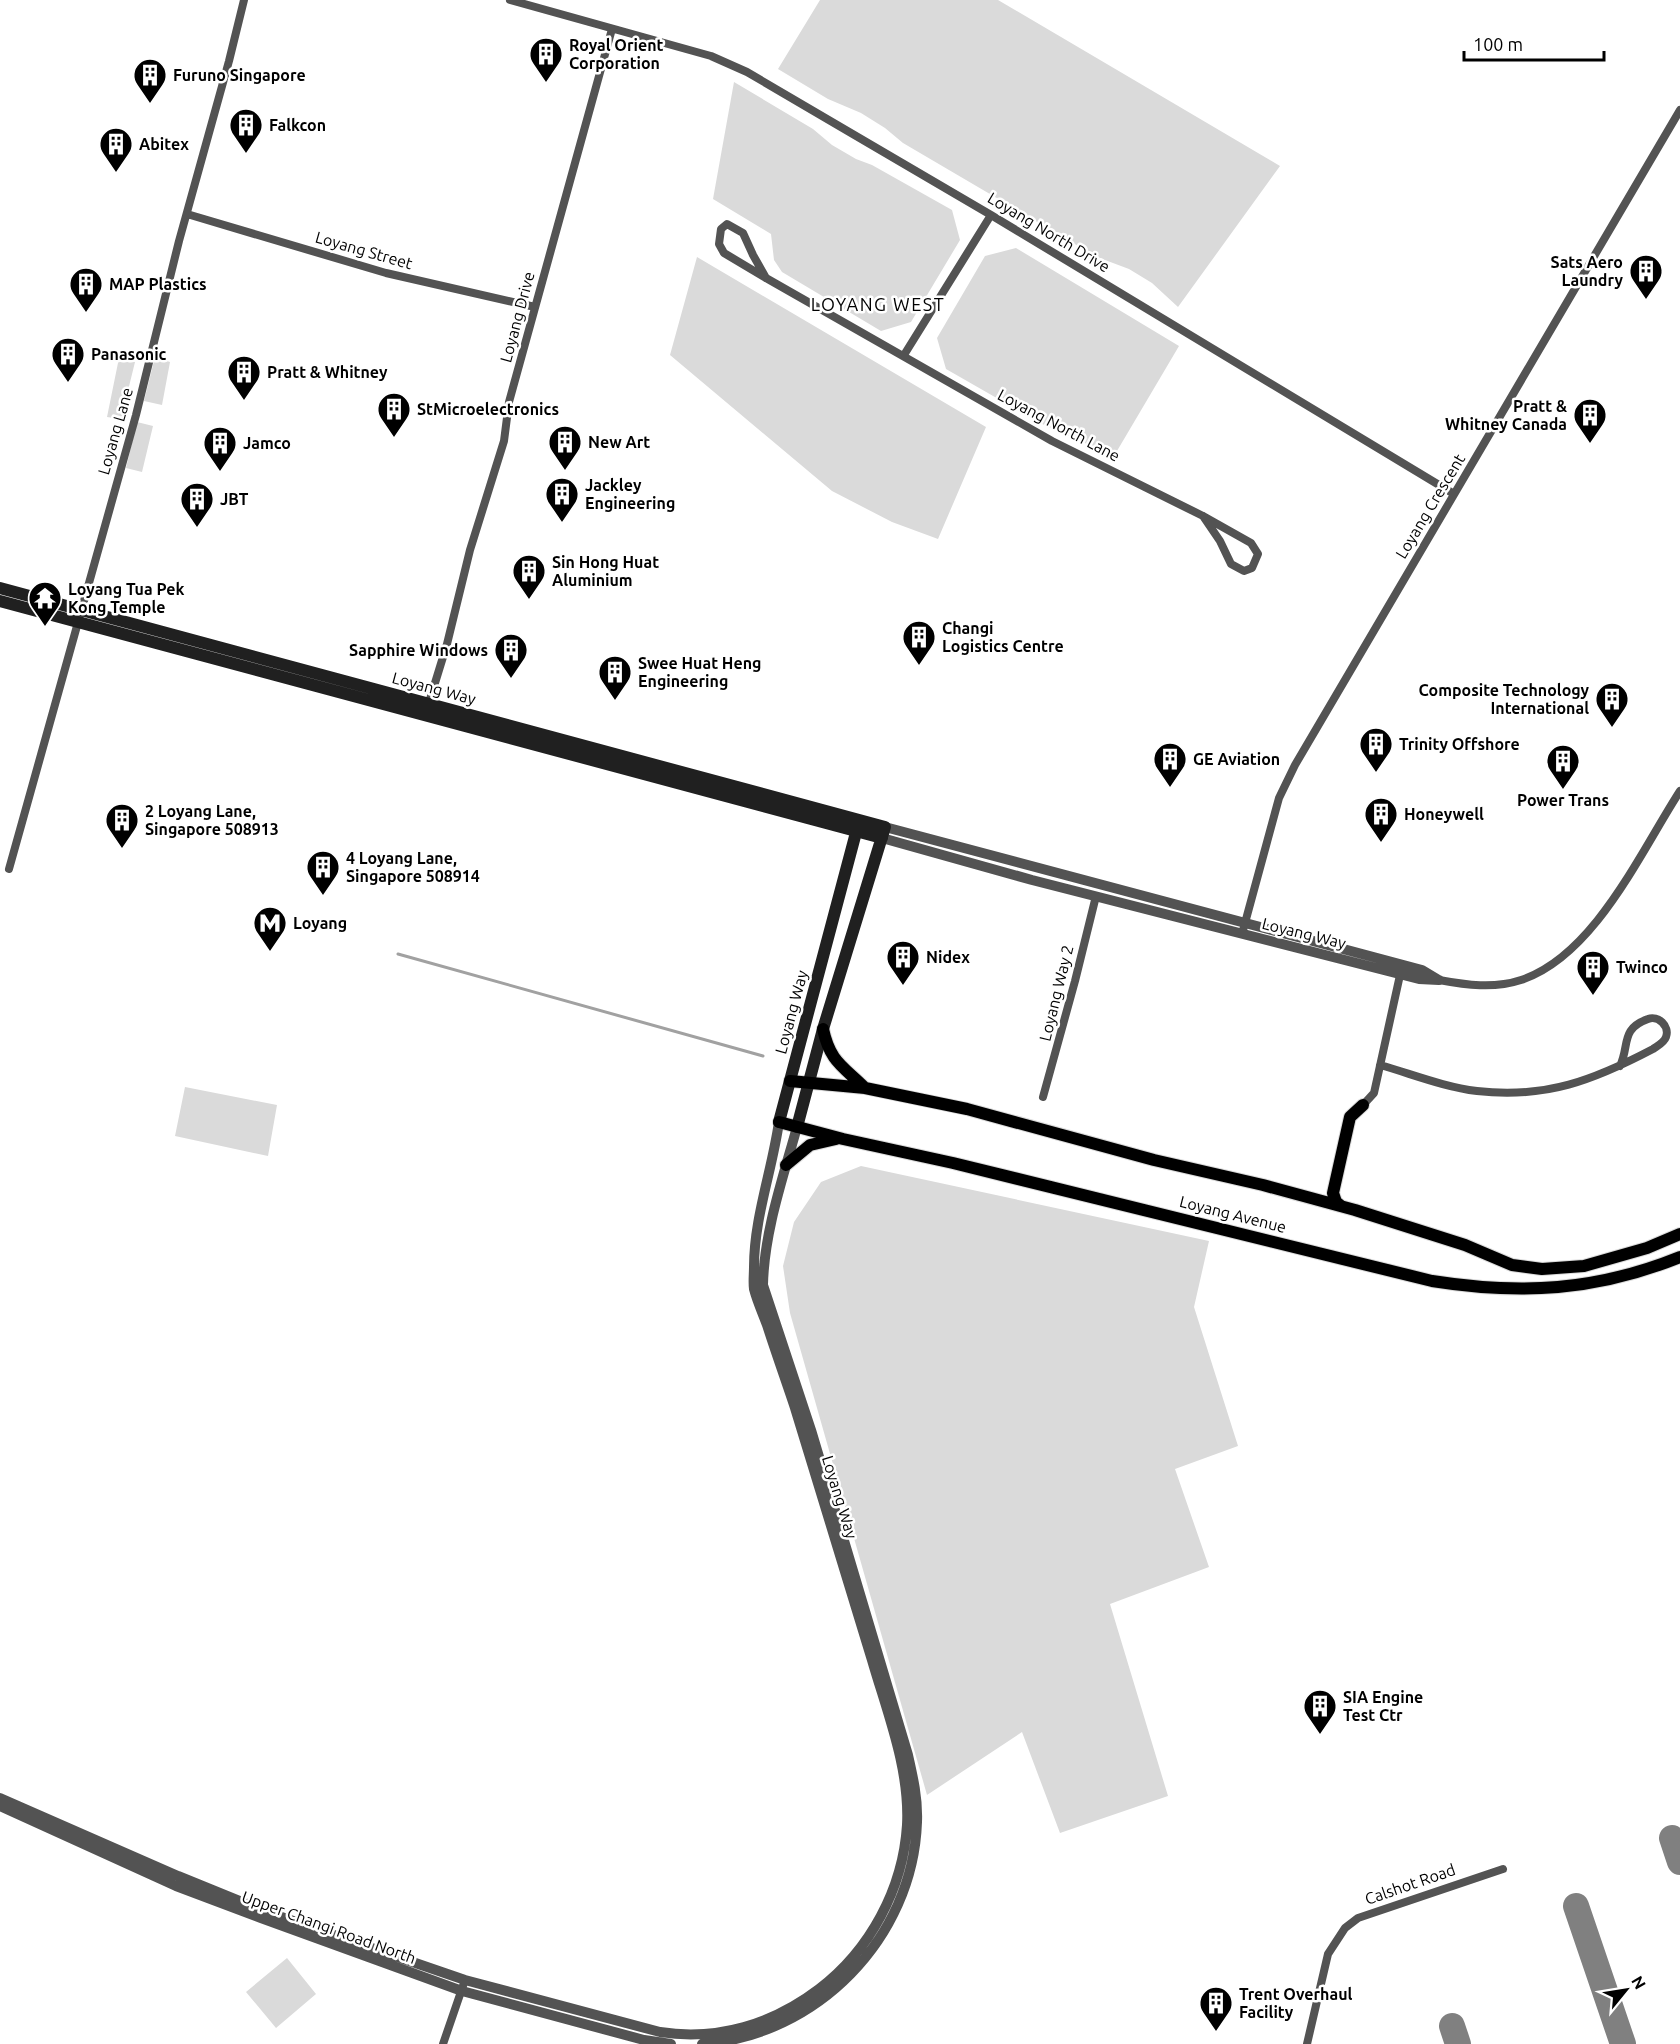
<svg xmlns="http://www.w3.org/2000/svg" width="1680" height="2044" font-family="Ubuntu,sans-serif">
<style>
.green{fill:#dadada}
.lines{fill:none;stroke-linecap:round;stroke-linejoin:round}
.stream{stroke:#a1a1a1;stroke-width:3}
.taxiway{stroke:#808080;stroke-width:26}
.primary-casing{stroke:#dbdbdb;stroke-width:14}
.minor{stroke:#535353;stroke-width:8}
.tertiary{stroke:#535353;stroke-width:10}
.secondary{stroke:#202020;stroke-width:12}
.primary{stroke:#000;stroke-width:12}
.labels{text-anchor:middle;stroke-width:5;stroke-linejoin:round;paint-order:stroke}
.poi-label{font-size:16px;font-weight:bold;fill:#000;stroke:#fff;text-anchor:start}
.street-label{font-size:16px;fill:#000;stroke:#fff}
.neighbourhood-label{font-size:18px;letter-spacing:1.5px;fill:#000;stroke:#fff}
</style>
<rect width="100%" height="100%" fill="#fff"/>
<path class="green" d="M820 0H998L1280 166 1178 307 1152 283 1129 269 1097 257 903 143 885 128 861 113 828 99 778 69Z
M734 82 813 129 832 145 856 159 872 165 952 210 960 240 911 322 881 331 782 272 774 260 771 234 713 199Z
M1016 248 1179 346 1114 456 1040 423 946 369 937 338 985 256Z
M697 257 986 427 938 539 892 522 832 491 670 355Z
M155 357 170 362 162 405 144 401Z
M119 358 135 362 121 419 107 417Z
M137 422 153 426 142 472 126 468Z
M185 1087 277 1105 268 1156 175 1136Z
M861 1166 1209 1241 1194 1307 1238 1446 1175 1469 1209 1567 1110 1604 1168 1796 1060 1833 1022 1732 927 1795 790 1313 783 1266 794 1222 821 1182Z
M287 1958 316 1994 276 2028 246 1992Z"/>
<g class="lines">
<path class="stream" d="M398 954 763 1056"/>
<path class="taxiway" d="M1672 1838 1680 1862
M1576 1906 1623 2044
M1452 2026 1458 2044"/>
<defs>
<path id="primary" d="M823 1029C830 1062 843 1066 865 1088
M790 1081 865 1088 967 1109 1154 1160 1263 1185 1355 1210 1465 1245 1512 1265 1542 1269 1584 1266 1647 1248 1680 1234
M779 1122 843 1139 953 1163 1432 1281C1521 1295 1596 1291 1680 1257
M786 1165 810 1145 836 1139
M1341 1206 1336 1202 1333 1193 1350 1117 1363 1105"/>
</defs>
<use href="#primary" class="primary-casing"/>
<path class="minor" d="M510 0 711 56 747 72 991 215 1454 494
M187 214 386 273 535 307
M766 278 753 255 743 233 727 224 721 229 719 244 724 253 766 278 1052 441 1203 516 1251 543 1258 554 1252 568 1244 571 1231 564 1220 541 1203 516
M904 355 991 215
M427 709 447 644 470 550 504 441 509 402 612 29
M9 869 136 415 179 241 229 61 244 0
M1242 934 1279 798 1295 765 1680 110
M1439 980C1466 985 1494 989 1521 980 1594 956 1640 853 1680 791
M1380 1065C1412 1074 1444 1087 1477 1091 1546 1099 1594 1080 1653 1049 1657 1046 1664 1043 1666 1037 1670 1026 1658 1015 1648 1019 1620 1029 1630 1045 1620 1066
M1043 1097 1075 981 1096 896
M1363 1105 1374 1093 1400 975
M443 2044 465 1980
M1307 2044 1328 1954 1345 1928 1358 1918 1503 1869"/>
<path class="tertiary" d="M885 827 1422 970 1437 979
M882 838 1032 880 1419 979 1439 980
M0 1798 178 1876 264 1911 465 1980 660 2032C718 2041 773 2024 819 1989 870 1950 903 1889 907 1825 910 1769 887 1712 872 1660 846 1576 821 1492 795 1408 786 1381 776 1353 767 1325 763 1314 757 1301 754 1289 753 1282 754 1274 754 1267 754 1218 772 1171 779 1122
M0 1806 176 1886 261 1918 462 1991 644 2040 671 2044
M702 2044C817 2036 913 1938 917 1822 918 1799 913 1777 908 1755L811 1430 763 1285C764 1232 783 1178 797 1127"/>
<path class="secondary" d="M0 588 885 827 823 1029 797 1127
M0 601 882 838
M779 1122 858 825"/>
<use href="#primary" class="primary"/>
</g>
<defs>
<symbol id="building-pin" viewBox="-11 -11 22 30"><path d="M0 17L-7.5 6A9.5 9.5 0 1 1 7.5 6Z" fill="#000" stroke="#fff"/><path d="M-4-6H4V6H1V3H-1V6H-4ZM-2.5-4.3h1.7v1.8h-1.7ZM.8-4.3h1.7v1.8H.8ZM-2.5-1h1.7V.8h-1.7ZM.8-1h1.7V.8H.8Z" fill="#fff"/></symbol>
<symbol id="temple-pin" viewBox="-11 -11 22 30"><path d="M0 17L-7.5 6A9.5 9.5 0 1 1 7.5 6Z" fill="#000" stroke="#fff"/><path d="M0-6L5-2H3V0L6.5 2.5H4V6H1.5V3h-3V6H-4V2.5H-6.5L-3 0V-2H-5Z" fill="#fff"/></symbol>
<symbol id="metro-pin" viewBox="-11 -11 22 30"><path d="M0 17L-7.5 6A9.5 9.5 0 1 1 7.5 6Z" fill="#000" stroke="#fff"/><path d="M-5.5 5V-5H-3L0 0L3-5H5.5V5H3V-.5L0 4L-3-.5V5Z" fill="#fff"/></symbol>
</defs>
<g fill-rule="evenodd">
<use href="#building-pin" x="527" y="35" width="38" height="52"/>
<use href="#building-pin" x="131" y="56" width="38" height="52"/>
<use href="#building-pin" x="227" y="106" width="38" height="52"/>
<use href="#building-pin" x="97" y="125" width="38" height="52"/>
<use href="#building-pin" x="1627" y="252" width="38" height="52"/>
<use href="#building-pin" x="67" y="265" width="38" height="52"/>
<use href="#building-pin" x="49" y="335" width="38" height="52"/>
<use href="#building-pin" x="225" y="353" width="38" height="52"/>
<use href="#building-pin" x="375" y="390" width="38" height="52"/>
<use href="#building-pin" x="1571" y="396" width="38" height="52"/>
<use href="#building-pin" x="546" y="423" width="38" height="52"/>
<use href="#building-pin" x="201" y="424" width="38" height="52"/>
<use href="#building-pin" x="543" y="475" width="38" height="52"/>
<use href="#building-pin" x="178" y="480" width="38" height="52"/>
<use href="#building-pin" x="510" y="552" width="38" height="52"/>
<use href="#temple-pin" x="26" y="579" width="38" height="52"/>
<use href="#building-pin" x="900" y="618" width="38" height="52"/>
<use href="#building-pin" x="492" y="631" width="38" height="52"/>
<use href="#building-pin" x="596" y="653" width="38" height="52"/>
<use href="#building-pin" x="1593" y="680" width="38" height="52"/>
<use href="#building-pin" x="1357" y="725" width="38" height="52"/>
<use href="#building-pin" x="1151" y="740" width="38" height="52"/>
<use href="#building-pin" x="1544" y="742" width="38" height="52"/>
<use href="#building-pin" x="1362" y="795" width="38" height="52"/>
<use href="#building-pin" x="103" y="801" width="38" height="52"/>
<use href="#building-pin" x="304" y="848" width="38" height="52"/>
<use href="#metro-pin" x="251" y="904" width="38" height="52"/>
<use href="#building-pin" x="884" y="938" width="38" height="52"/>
<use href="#building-pin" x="1574" y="948" width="38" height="52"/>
<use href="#building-pin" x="1301" y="1687" width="38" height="52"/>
<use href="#building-pin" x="1197" y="1984" width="38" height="52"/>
</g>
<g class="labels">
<g class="poi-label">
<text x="569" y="51">Royal Orient<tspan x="569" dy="18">Corporation</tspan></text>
<text x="173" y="81">Furuno Singapore</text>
<text x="269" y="131">Falkcon</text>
<text x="139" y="150">Abitex</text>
<text x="1623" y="268" text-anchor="end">Sats Aero<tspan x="1623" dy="18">Laundry</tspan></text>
<text x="109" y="290">MAP Plastics</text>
<text x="91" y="360">Panasonic</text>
<text x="267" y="378">Pratt &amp; Whitney</text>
<text x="1567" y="412" text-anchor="end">Pratt &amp;<tspan x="1567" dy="18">Whitney Canada</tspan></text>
<text x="417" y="415">StMicroelectronics</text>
<text x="588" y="448">New Art</text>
<text x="243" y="449">Jamco</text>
<text x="585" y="491">Jackley<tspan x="585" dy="18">Engineering</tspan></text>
<text x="220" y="505">JBT</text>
<text x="552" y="568">Sin Hong Huat<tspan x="552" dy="18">Aluminium</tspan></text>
<text x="68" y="595">Loyang Tua Pek<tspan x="68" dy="18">Kong Temple</tspan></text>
<text x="942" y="634">Changi<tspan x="942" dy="18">Logistics Centre</tspan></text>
<text x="488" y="656" text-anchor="end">Sapphire Windows</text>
<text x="638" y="669">Swee Huat Heng<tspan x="638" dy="18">Engineering</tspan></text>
<text x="1589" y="696" text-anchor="end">Composite Technology<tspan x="1589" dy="18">International</tspan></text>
<text x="1399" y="750">Trinity Offshore</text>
<text x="1193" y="765">GE Aviation</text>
<text x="1563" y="806" text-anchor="middle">Power Trans</text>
<text x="145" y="817">2 Loyang Lane,<tspan x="145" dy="18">Singapore 508913</tspan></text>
<text x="1404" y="820">Honeywell</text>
<text x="346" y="864">4 Loyang Lane,<tspan x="346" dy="18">Singapore 508914</tspan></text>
<text x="293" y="929">Loyang</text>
<text x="926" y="963">Nidex</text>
<text x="1616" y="973">Twinco</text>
<text x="1343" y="1703">SIA Engine<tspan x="1343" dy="18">Test Ctr</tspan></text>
<text x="1239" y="2000">Trent Overhaul<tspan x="1239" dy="18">Facility</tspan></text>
</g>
<g class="street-label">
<text transform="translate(1049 232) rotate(31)" y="6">Loyang North Drive</text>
<text transform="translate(364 250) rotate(16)" y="6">Loyang Street</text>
<text transform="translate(517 317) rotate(-75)" y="6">Loyang Drive</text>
<text transform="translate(1059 425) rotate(28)" y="6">Loyang North Lane</text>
<text transform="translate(115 431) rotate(-74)" y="6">Loyang Lane</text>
<text transform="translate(1430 506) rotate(-59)" y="6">Loyang Crescent</text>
<text transform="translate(434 688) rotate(15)" y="6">Loyang Way</text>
<text transform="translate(1304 933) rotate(14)" y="6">Loyang Way</text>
<text transform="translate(1056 993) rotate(-76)" y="6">Loyang Way 2</text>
<text transform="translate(791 1012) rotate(-75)" y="6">Loyang Way</text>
<text transform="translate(1233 1214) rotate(14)" y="6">Loyang Avenue</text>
<text transform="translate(840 1497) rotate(73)" y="6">Loyang Way</text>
<text transform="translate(1410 1884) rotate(-19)" y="6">Calshot Road</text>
<text transform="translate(329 1927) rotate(20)" y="6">Upper Changi Road North</text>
</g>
<g class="neighbourhood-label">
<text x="878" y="311">LOYANG WEST</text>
</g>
</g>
<g transform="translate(1626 1990) rotate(60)" stroke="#ffffff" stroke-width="4.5" paint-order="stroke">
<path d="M0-4.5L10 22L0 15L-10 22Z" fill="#000000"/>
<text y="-9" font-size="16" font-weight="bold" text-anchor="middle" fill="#000000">N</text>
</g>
<path d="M1464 51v9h140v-9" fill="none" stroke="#000000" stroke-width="3"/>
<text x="1473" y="51" font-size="18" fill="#000000" stroke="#ffffff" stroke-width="4.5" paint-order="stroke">100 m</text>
</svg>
